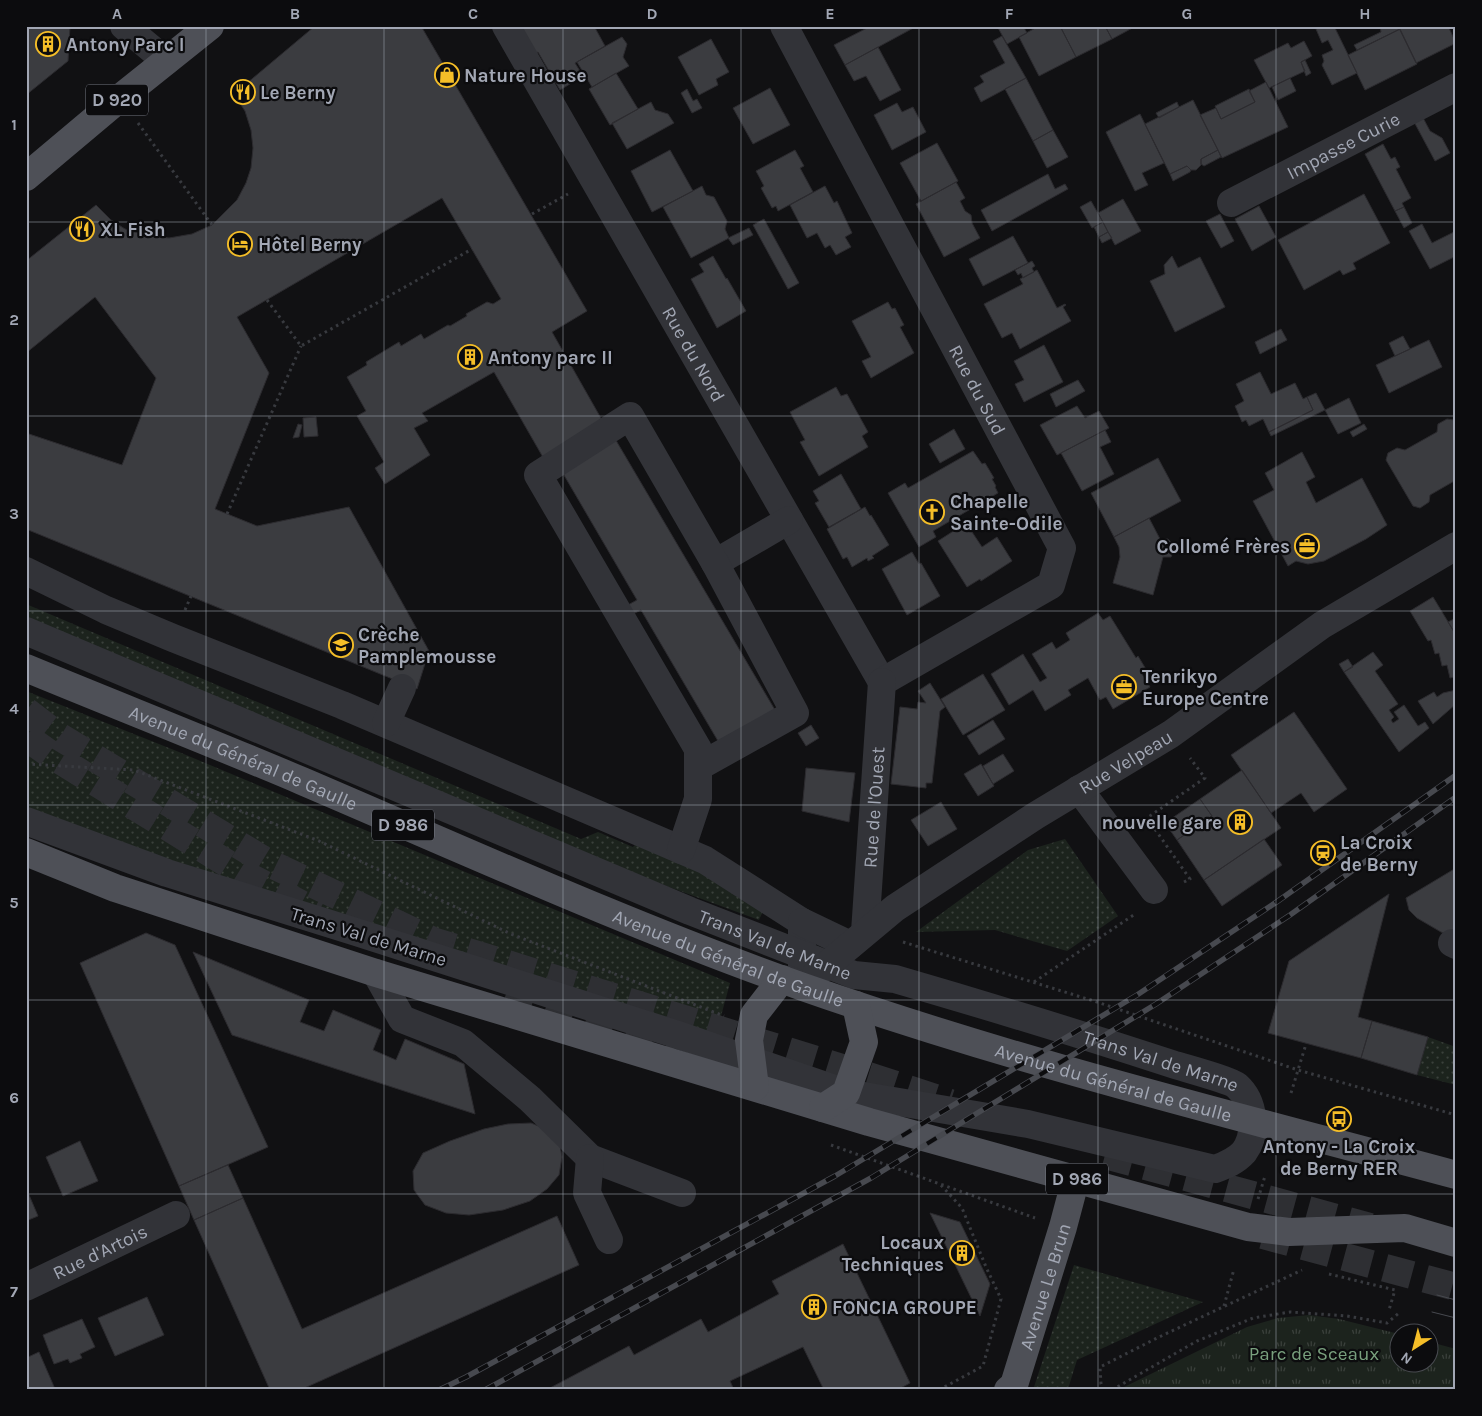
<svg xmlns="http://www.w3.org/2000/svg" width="1482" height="1416" font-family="Karla,sans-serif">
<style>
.grass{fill:url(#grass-dots)}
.park{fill:url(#park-tufts)}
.building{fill:#3b3c40;stroke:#2c2b2f}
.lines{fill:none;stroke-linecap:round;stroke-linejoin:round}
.highway-tunnel{stroke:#2e2f33;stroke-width:28;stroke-dasharray:28 14;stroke-linecap:butt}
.path{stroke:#383a3f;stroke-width:3;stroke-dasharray:2.5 4;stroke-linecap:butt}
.minor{stroke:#323338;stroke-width:28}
.major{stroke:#4e5057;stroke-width:28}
.tram{stroke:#47494f;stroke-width:1}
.rail-casing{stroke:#47494f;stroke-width:5.5}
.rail{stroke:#0c0c0e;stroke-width:4;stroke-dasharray:11;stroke-linecap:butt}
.grid{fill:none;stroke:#a2a7b4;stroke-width:1;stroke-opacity:0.55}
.labels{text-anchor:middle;stroke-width:4.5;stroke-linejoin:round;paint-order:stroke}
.shield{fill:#0c0c0e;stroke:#757882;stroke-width:1}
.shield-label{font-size:18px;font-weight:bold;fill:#a2a7b4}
.poi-label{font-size:19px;font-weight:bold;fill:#a2a7b4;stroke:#0c0c0e;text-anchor:start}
.street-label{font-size:19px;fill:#a2a7b4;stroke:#0c0c0e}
.park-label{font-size:19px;fill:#79a07e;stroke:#0c0c0e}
.neatline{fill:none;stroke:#a2a7b4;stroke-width:2}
.grid-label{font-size:16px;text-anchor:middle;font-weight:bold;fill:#a2a7b4}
</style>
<defs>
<pattern id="grass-dots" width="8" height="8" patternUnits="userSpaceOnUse" patternTransform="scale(1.25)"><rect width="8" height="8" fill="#1c231d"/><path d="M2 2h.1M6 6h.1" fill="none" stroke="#3a403b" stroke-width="1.8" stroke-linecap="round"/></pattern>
<pattern id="park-tufts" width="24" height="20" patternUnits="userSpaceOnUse" patternTransform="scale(1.25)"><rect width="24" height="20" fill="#1c231d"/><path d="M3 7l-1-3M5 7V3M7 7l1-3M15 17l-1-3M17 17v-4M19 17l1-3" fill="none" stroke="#3a403b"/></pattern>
</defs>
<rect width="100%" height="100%" fill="#111113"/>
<path class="grass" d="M26 604 581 839 598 832 633 847 638 841 697 868 764 909 759 920 620 869 26 623Z
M26 691 179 752 730 983 714 1042 26 812Z
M1065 839 1118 916 1067 951 995 930 916 932 1028 850Z
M1428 1037 1456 1047V1085L1417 1075Z
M1074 1265 1203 1302 1077 1360 1068 1389 1033 1390Z"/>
<path class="park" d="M1309 1315 1339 1319 1399 1334 1400 1364H1430V1342L1456 1349V1390H1118L1247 1327 1278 1318Z"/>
<path class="building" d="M26 26H70L68 61 26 95Z
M315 26H421L587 311 552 332 602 420 544 459 494 372 422 413 428 421 414 428 430 455 385 484 375 468 384 462 357 416 366 411 347 377 367 365 366 362 399 342 401 346 421 334 424 339 448 325 450 326 467 316 466 314 487 302 493 304 501 299 442 198 237 317 269 373 215 509 257 526 349 507 429 651 417 689 26 529V433L122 465 156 378 95 297 26 353V261L96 205 111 220 125 229 151 236 169 238 192 234 212 225 237 200 246 183 251 168 253 148 251 130 245 111 234 94Z
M518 26H594L605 46 575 63 583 76 560 90 538 52 534 54Z
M871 26H917L845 65 834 45Z
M997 26H1023L1027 33 1007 44Z
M1039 26H1060L1076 57 1039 76 1019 37Z
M1060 26H1105L1112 39 1076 57Z
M1105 26H1136L1112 39Z
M1322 26H1334L1357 73 1332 85 1322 65 1324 61 1322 55 1333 50 1328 40 1322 43 1316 29Z
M1380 26H1398L1400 29 1357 50 1354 45 1381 32Z
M1398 26H1448L1456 43 1416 63Z
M1400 29 1417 64 1365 90 1348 55Z
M1002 36 1026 78 981 102 974 88 984 82 980 76 1005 63 993 41Z
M622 37 627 44 623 57 629 66 592 87 577 62Z
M711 39 729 72 716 79 718 85 699 95 678 57Z
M1304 41 1312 56 1301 62 1305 71 1269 88 1254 60 1288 43 1291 48Z
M878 47 901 90 880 101 866 76 854 81 845 65Z
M1305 60 1311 73 1306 76 1301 62Z
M616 73 638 109 610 125 589 89Z
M1026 78 1053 130 1033 141 1005 89Z
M1290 78 1296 91 1278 100 1272 87Z
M1266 82 1288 127 1222 158 1200 115 1216 108 1221 119 1255 102 1249 91Z
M770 88 790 125 753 144 733 108Z
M687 89 693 101 697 99 702 108 692 113 681 93Z
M1249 89 1255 102 1221 119 1215 106Z
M1193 100 1218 150 1201 159V165L1196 170H1191L1187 166 1170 174 1145 124Z
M651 102 655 110 668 114 674 123 627 149 612 123Z
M1177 102 1179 107 1159 118 1156 113Z
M897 103 902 112 913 107 926 132 892 150 874 115Z
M1140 114 1164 163 1142 173 1148 185 1135 191 1106 132Z
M1421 114 1430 131 1442 138 1450 153 1435 161 1412 118Z
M1053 130 1068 157 1047 168 1033 141Z
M937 143 958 181 921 201 900 163Z
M1383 144 1391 159 1395 157 1400 167 1396 169 1411 198 1402 203 1404 207 1395 211 1365 154Z
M670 150 693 191 652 212 631 171Z
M795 150 804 166 800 168 813 192 778 211 776 206 772 208 761 188 764 186 756 171Z
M1218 150 1221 157 1204 166 1201 164V159Z
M1187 166 1191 170 1190 172 1173 181 1170 174Z
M1048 174 1055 189 1065 184 1068 189 992 231 981 210Z
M956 182 965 198 960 201 965 211 971 215 972 223 980 238 944 257 916 204Z
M702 186 706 195 714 197 727 221 725 229 729 238 691 258 663 207Z
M825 186 834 203 837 201 852 233 845 237 851 247 836 255 830 245 825 248 817 233 807 238 790 205Z
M1364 194 1390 243 1353 263 1356 269 1343 275 1340 270 1304 290 1278 240Z
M1123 199 1141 231 1115 245 1098 213Z
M1091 201 1103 222 1092 228 1080 207Z
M1259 206 1276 237 1252 251 1235 219Z
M1404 207 1412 223 1404 228 1395 211Z
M1220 214 1234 241 1221 248 1206 221Z
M764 219 799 283 788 289 753 225Z
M1103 222 1108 232 1099 237 1094 227Z
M1422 224 1432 243 1456 231V256L1430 269 1409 231Z
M749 228 753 235 733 245 728 238Z
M1108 232 1112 238 1102 243 1099 237Z
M1013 236 1028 263 983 286 969 259Z
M713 256 726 279 727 278 746 311 717 328 691 279 704 272 699 264Z
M1172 256 1178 268 1200 257 1225 307 1175 332 1150 281 1165 274 1164 265Z
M1032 261 1035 266 1032 268 1034 272 1023 278 1021 273 1018 275 1015 270Z
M1037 270 1057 308 1065 304 1066 305 1063 307 1071 321 1020 349 1012 333 1002 338 984 304 1023 284 1020 279Z
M888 302 892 309 895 308 904 325 900 327 914 353 871 378 862 361 871 357 852 321Z
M1281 329 1287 340 1260 354 1255 342Z
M1403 336 1410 349 1395 356 1389 343Z
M1429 340 1442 367 1389 393 1376 365Z
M1044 345 1063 382 1024 402 1015 384 1024 380 1014 361Z
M1260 372 1271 394 1295 383 1303 399 1307 397 1313 410 1269 432 1263 419 1249 426 1246 420 1242 422 1235 406 1244 401 1236 384Z
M1078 380 1085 391 1056 407 1050 394Z
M836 387 841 396 847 394 868 432 862 436 868 447 819 476 800 442 805 440 790 412Z
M1316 393 1325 410 1271 436 1269 432 1313 410 1307 397Z
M1349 398 1361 423 1338 434 1325 410Z
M1077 406 1085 418 1099 411 1109 428 1057 455 1040 425Z
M316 417 318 436 304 437 303 418Z
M1447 419 1454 420 1456 423V480L1430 495 1429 502 1420 508 1413 506 1386 460 1388 453 1397 448 1405 450 1437 432 1438 424Z
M298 424 302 425 299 437 293 438Z
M1364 424 1367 429 1353 437 1350 432Z
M954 429 965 449 940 463 929 444Z
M1105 430 1111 442 1100 447 1114 474 1082 491 1061 453Z
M614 437 775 710 718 741 641 610 633 614 628 605 637 600 561 470Z
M973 451 982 464 985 463 994 478 992 479 996 486 995 487 998 493 933 531 936 537 919 547 888 493 905 483 908 488Z
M1302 452 1315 477 1306 482 1316 503 1362 478 1387 525 1366 539 1324 561 1308 564 1296 561 1288 566 1253 501 1274 490 1265 473Z
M1158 458 1181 501 1114 537 1091 493Z
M841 474 861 509 829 527 815 503 819 501 813 491Z
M865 507 870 516 871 515 889 545 872 556 874 558 868 561 867 558 852 567 847 557 843 559 827 529Z
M1149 518 1160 539H1168L1173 544 1174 550 1171 557H1163L1153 595 1113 583 1120 557 1119 547 1114 537Z
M966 523 982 547 997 537 1012 561 981 581 980 579 967 587 938 541Z
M912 552 919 564 921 563 940 596 907 615 882 569Z
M1433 597 1456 635V686L1454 677 1450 678 1447 665 1442 666 1439 653 1435 654 1431 640 1428 641 1410 611Z
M1098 613 1103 620 1110 616 1136 658 1138 656 1147 671 1142 674 1150 687 1113 709 1106 697 1100 700 1088 678 1068 690 1071 695 1045 711 1033 690 1009 705 991 674 1023 654 1040 682 1047 678 1032 654 1052 642 1056 649 1070 640 1066 633Z
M1456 618V635L1448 622Z
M1373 652 1383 665 1375 671 1398 704 1389 710 1394 717 1391 720 1393 723 1399 719 1394 712 1404 705 1418 726 1425 722 1429 728 1399 752 1344 672Z
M1348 659 1353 667 1344 672 1339 664Z
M983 674 1005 710 963 735 941 699Z
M930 683 945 707 940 711 932 783H926V788L891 784 900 707 917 709 918 702 926 703 918 691Z
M1456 690V704L1433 724 1418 701 1434 692 1437 697 1443 693Z
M1294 712 1347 789 1314 812 1301 793 1271 813 1231 755Z
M993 720 1005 739 979 755 967 736Z
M811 725 819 738 806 746 798 733Z
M1003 754 1014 771 993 784 983 766Z
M981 764 994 786 978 796 964 774Z
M806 768 855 773 849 822 802 811Z
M1242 770 1281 828 1204 880 1177 840 1212 816 1200 799Z
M1200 799 1212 816 1177 840 1165 823Z
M941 802 957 829 928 846 911 820Z
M1264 839 1282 865 1222 906 1204 880Z
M1456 868V937L1441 932 1417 918 1409 910 1406 898Z
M1389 894 1358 1017 1372 1021 1361 1058 1268 1033 1289 961Z
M146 933 175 945 268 1147 179 1186 80 963Z
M193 952 309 1000 300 1022 324 1031 333 1010 381 1030 373 1050 396 1060 405 1039 464 1064 475 1114 232 1035Z
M1372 1021 1428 1037 1417 1075 1361 1058Z
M531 1123 548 1130 559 1140 562 1157 559 1175 547 1189 530 1201 503 1210 469 1215 446 1213 425 1205 414 1190 413 1171 423 1153 450 1141 484 1129 508 1124Z
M80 1141 98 1181 63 1196 46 1157Z
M228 1165 243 1198 194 1220 179 1186Z
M26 1188 38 1216 26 1221Z
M243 1198 302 1329 557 1216 579 1265 300 1390H270L194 1220Z
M930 1213 960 1222 990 1284 980 1316Z
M843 1244 910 1383 897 1390H824L803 1347 730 1381 734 1390H551L550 1388 629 1346 634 1355 701 1319 708 1332 779 1294 772 1281Z
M147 1297 164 1335 115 1356 98 1318Z
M82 1319 95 1347 80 1354 82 1358 70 1363 68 1359 54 1364 43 1335Z
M39 1352 55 1389 54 1390H26V1358Z"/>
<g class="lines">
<path class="highway-tunnel" d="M26 711 60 737 267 862 433 941 881 1080 950 1103
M26 737 50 754 246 875 318 913
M506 994 674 1050
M1105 1155 1370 1227
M1263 1235 1456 1287"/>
<path class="path" d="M138 123 212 225
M532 214 568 194
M267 300 301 346 472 249
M227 514 301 346
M185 610 191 596
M26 764 134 770 319 841 511 934 724 1016
M1184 882 1190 879 1147 818 1205 778 1190 758
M903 942 1094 1001 1298 1070 1456 1115
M1034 982 1135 914
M1291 1093 1306 1044
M831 1145 1035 1218
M1258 1199 1265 1176
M1329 1274 1395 1290 1389 1310
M1224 1306 1234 1269
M939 1390 983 1366 1001 1299 986 1267 962 1208 939 1183
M1104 1390 1101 1384 1100 1367 1159 1337 1302 1270
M1112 1390 1197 1341 1253 1318 1290 1312 1347 1316 1387 1323 1399 1313"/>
<g class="minor">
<path d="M124 26 166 61"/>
<path id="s1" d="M506 26 882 682"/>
<path id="s2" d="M784 26 1062 548 1051 585 882 682"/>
<path id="s3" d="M1231 203 1456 87"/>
<path d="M715 563 789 520"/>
<path d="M26 571 106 610 173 638 342 705 705 860 802 922V973"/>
<path id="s4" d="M26 631 690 911 854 975 895 979C988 1006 1080 1034 1172 1064 1184 1068 1230 1080 1237 1086 1254 1101 1258 1133 1244 1152 1236 1161 1226 1165 1215 1169L1028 1124 846 1093 675 1034 356 932 167 873 26 821"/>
<path d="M386 723 402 688"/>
<path d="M1079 789 1154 890"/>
<path d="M681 850 698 799V749L538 475 630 416 715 563 795 713 698 767"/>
<path d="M802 922 850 945"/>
<path id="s5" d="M865 932 882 682"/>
<path d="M1452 943 1456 945"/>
<path d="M376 973 402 1019 463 1043 530 1099 590 1158 682 1193"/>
<path id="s6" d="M816 974 895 908 1035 816 1171 734 1322 625 1456 546"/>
<path d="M590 1158 587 1193 609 1240"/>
<path id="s7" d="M26 1287 176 1215"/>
</g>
<g class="major">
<path d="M26 177 120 98 210 26"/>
<path id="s8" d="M26 668C118 706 210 742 302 781 468 852 633 927 803 987 1017 1062 1237 1116 1456 1175"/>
<path d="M26 852 115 888 376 973 869 1122 1248 1227 1289 1232 1405 1228 1456 1243"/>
<path d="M755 1087 749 1040 754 1015 782 979"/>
<path d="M823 1108 846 1093 864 1042 856 1005"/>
<path id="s9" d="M1008 1390 1014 1385 1063 1227 1076 1178"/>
</g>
<path class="tram" d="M1437 1295 1456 1300
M1432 1312 1456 1318"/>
<defs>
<path id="rail" d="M439 1390 466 1377 835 1176 1137 995 1278 901 1456 775
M485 1390 871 1178 1156 1004 1290 915 1456 797"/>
</defs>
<use href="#rail" class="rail-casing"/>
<use href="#rail" class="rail"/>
</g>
<path class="grid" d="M206 26V1390M384 26V1390M563 26V1390M741 26V1390M919 26V1390M1098 26V1390M1276 26V1390M26 222H1456M26 416H1456M26 611H1456M26 805H1456M26 1000H1456M26 1194H1456"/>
<defs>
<symbol id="building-ring" viewBox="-11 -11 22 22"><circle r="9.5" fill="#0c0c0e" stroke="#f5be28" stroke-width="1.5"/><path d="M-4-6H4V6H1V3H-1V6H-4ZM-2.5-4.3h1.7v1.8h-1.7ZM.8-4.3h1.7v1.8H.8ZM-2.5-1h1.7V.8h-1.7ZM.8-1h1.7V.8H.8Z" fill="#f5be28"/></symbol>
<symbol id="shop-ring" viewBox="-11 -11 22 22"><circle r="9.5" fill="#0c0c0e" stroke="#f5be28" stroke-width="1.5"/><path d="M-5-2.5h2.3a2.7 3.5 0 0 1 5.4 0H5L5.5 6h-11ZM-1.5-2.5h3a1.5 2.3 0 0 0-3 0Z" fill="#f5be28"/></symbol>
<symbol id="restaurant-ring" viewBox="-11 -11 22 22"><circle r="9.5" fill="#0c0c0e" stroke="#f5be28" stroke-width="1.5"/><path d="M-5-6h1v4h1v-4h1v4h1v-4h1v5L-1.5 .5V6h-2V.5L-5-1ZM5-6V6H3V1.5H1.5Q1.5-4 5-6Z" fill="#f5be28"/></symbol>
<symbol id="hotel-ring" viewBox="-11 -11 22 22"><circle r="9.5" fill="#0c0c0e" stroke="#f5be28" stroke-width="1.5"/><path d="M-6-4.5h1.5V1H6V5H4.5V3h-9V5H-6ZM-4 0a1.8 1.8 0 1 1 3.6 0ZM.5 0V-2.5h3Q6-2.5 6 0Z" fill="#f5be28"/></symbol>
<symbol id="church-ring" viewBox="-11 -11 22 22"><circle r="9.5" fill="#0c0c0e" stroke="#f5be28" stroke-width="1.5"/><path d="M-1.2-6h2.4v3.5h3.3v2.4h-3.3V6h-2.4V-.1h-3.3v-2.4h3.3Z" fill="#f5be28"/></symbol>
<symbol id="office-ring" viewBox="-11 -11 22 22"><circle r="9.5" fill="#0c0c0e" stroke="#f5be28" stroke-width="1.5"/><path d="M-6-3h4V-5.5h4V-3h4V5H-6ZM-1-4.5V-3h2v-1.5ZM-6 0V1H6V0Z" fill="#f5be28"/></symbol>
<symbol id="school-ring" viewBox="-11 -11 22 22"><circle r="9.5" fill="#0c0c0e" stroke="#f5be28" stroke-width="1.5"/><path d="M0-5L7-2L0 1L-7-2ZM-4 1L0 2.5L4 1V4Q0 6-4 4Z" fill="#f5be28"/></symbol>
<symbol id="station-ring" viewBox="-11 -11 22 22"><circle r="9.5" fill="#0c0c0e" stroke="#f5be28" stroke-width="1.5"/><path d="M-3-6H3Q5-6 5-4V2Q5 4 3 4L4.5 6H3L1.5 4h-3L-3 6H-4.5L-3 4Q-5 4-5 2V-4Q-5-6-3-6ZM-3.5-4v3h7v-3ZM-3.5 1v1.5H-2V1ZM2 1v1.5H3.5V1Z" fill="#f5be28"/></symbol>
<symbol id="bus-ring" viewBox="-11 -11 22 22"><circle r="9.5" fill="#0c0c0e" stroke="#f5be28" stroke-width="1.5"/><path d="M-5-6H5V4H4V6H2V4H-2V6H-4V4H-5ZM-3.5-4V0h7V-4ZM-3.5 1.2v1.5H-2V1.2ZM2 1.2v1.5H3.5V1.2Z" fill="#f5be28"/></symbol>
</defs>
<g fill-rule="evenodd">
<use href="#building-ring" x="34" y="30" width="28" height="28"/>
<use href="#shop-ring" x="433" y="61" width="28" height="28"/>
<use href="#restaurant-ring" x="229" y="78" width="28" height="28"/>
<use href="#restaurant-ring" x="68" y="215" width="28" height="28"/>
<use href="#hotel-ring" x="226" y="230" width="28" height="28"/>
<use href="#building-ring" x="456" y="343" width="28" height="28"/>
<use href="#church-ring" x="918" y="498" width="28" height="28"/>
<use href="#office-ring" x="1293" y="532" width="28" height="28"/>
<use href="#school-ring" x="327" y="631" width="28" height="28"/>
<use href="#office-ring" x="1110" y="673" width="28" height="28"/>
<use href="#building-ring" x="1226" y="808" width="28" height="28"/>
<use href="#station-ring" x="1309" y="839" width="28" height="28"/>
<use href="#bus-ring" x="1325" y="1105" width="28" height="28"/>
<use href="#building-ring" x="948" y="1239" width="28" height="28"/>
<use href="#building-ring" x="800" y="1293" width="28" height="28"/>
</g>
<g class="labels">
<g class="shield">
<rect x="86" y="84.5" width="62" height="31" rx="4"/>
<rect x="372" y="809.5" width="62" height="31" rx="4"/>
<rect x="1046" y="1163.5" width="62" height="31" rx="4"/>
</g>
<g class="shield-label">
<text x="117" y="106">D 920</text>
<text x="403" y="831">D 986</text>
<text x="1077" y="1185">D 986</text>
</g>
<g class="poi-label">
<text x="66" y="51">Antony Parc I</text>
<text x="464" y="82">Nature House</text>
<text x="260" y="99">Le Berny</text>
<text x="100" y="236">XL Fish</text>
<text x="258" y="251">Hôtel Berny</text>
<text x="488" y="364">Antony parc II</text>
<text x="950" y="508">Chapelle<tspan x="950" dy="22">Sainte-Odile</tspan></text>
<text x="1290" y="553" text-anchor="end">Collomé Frères</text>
<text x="358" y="641">Crèche<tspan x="358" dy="22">Pamplemousse</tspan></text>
<text x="1142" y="683">Tenrikyo<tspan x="1142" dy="22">Europe Centre</tspan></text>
<text x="1222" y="829" text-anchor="end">nouvelle gare</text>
<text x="1340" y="849">La Croix<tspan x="1340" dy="22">de Berny</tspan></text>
<text x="1339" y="1153" text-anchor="middle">Antony - La Croix<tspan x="1339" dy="22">de Berny RER</tspan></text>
<text x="944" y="1249" text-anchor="end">Locaux<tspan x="944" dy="22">Techniques</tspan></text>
<text x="832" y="1314">FONCIA GROUPE</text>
</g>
<g class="street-label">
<text dy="7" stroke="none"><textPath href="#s3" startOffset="126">Impasse Curie</textPath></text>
<text dy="7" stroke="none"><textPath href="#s1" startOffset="378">Rue du Nord</textPath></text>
<text dy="7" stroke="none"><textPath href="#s2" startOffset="412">Rue du Sud</textPath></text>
<text dy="7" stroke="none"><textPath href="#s8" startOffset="235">Avenue du Général de Gaulle</textPath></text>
<text dy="7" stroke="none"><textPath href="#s6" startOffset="376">Rue Velpeau</textPath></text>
<text dy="7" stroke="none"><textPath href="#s5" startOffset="125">Rue de l'Ouest</textPath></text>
<text transform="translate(369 936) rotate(17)" y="7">Trans Val de Marne</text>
<text dy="7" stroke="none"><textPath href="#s4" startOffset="812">Trans Val de Marne</textPath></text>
<text dy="7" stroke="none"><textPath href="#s8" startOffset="760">Avenue du Général de Gaulle</textPath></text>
<text dy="7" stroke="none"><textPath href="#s4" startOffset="1216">Trans Val de Marne</textPath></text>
<text dy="7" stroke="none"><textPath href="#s8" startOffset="1165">Avenue du Général de Gaulle</textPath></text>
<text dy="7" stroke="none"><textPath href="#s7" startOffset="82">Rue d'Artois</textPath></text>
<text dy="7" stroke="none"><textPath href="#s9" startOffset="111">Avenue Le Brun</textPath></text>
</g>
<g class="park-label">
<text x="1314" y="1360">Parc de Sceaux</text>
</g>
</g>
<rect width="1482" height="1416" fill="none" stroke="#0c0c0e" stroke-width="55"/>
<g transform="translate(1414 1348) rotate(216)"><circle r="24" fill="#0c0c0e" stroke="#484a50"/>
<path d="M0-4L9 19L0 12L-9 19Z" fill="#f5be28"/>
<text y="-8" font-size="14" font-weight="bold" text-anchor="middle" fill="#a2a7b4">N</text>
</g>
<rect x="28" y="28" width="1426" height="1360" class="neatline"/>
<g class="grid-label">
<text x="117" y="19">A</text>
<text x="295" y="19">B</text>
<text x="473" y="19">C</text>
<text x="652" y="19">D</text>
<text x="830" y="19">E</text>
<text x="1009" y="19">F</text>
<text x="1187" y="19">G</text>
<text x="1365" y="19">H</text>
<text x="14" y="130">1</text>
<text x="14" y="325">2</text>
<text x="14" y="519">3</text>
<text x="14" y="714">4</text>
<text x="14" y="908">5</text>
<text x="14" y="1103">6</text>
<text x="14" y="1297">7</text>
</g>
</svg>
